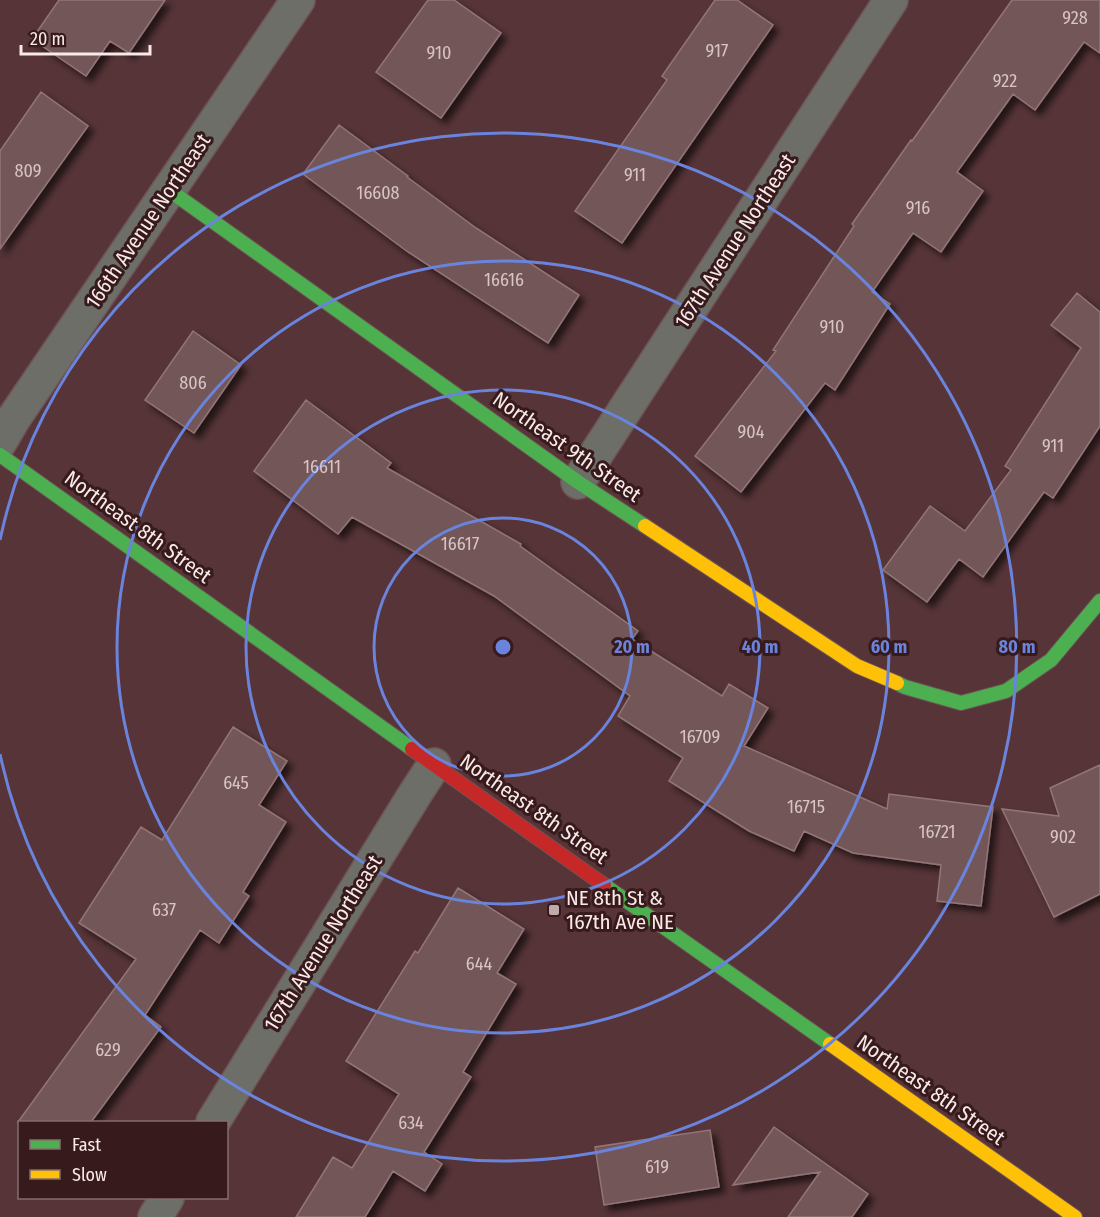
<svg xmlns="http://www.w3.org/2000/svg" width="1100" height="1217" font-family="'Fira Sans Condensed',sans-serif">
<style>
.building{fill:#735758;stroke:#937577;stroke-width:1.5;filter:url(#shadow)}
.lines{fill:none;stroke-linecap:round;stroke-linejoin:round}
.street-casing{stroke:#6e5356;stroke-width:36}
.fast-casing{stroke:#6e5356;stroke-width:16}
.slow-casing{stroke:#6e5356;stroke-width:16}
.jam-casing{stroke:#6e5356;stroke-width:16}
.street{stroke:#6d6e67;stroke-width:33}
.fast{stroke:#4caf50;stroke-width:14}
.slow{stroke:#ffc107;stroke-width:14}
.jam{stroke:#c62828;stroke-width:14}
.ring{fill:none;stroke:#6a84de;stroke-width:3}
.poi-dot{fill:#c1aaab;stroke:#371a1b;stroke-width:2}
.labels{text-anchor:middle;stroke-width:6;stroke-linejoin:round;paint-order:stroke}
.number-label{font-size:18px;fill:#d8c4c5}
.street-label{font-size:21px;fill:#fae9e9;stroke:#371a1b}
.poi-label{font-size:21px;fill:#fae9e9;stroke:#371a1b;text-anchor:start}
.centre{fill:#6a84de;stroke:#371a1b;stroke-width:3}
.ring-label{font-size:18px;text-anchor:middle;font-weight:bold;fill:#6a84de;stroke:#371a1b;stroke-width:6;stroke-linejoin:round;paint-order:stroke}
</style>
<defs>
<filter id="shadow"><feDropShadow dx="5.5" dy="5.5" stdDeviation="3" flood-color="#0009"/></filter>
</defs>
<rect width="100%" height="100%" fill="#563437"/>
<path class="building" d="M59 0H165L129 53 110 41 86 76 32 39Z
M428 0H454L501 33 441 118 376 72Z
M715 0H737L773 25 622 243 575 211 667 80 662 76Z
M1012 0H1100V53L1084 42 1035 110 1013 94 957 172 983 191 941 252 913 233 872 292 890 304 835 390 825 383 741 492 695 456 776 351 773 350 854 226 852 224 911 140 912 141Z
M41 92 88 126 0 249V151Z
M339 125 408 176 407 177 476 228 579 295 548 343 408 252 303 174Z
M1077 293 1100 312V426L1053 498 1044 492 983 577 959 559 927 602 883 570 930 506 965 531 1011 470 1005 466 1081 348 1051 325Z
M193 331 241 365 194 433 145 400Z
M306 400 391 463 387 468 521 544 520 546 638 631 632 639 722 696 729 684 768 708 744 746 887 809 889 794 993 807 981 906 937 901 941 865 853 853 804 831 794 851 749 831 669 781 683 758 618 716 630 696 494 596 352 517 338 534 254 471Z
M233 727 287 761 259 805 286 822 243 892 249 896 219 943 200 930 145 1015 161 1027 91 1122H18L136 959 79 923 141 827 162 840Z
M1100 765V894L1054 917 1002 809 1059 816 1050 788Z
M458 888 524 929 497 973 516 984 463 1072 471 1077 424 1152 442 1164 425 1191 393 1171 365 1217H296L333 1157 352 1168 399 1094 346 1061 415 951 418 953Z
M774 1127 868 1194 852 1217H788L820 1172 733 1185Z
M710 1130 719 1187 604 1205 595 1147Z"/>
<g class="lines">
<defs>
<path id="street" d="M0 442 14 418 298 0
M578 482 891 0
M213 1122 415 794 434 765
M155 1217 167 1198"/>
<path id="fast" d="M169 190 578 482 645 526
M0 455 412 749
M897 683 905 687 961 703 1006 691 1051 660 1100 601
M604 885 830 1044"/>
<path id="slow" d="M645 526 857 666 897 683
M830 1044 1075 1217"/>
<path id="jam" d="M412 749 604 885"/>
</defs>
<use href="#street" class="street-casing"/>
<use href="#fast" class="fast-casing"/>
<use href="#slow" class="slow-casing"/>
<use href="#jam" class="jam-casing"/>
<use href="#street" class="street"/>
<use href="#fast" class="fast"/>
<use href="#slow" class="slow"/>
<use href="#jam" class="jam"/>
</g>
<g class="ring">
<circle cx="503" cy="647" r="129"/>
<circle cx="503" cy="647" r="257"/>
<circle cx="503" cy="647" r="386"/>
<path d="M0 540A514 514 0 1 1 0 754"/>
</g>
<rect class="poi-dot" x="548" y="904" width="12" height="12" rx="3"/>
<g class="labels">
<g class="number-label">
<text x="1075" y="24">928</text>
<text x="717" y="57">917</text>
<text x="439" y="59">910</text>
<text x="1005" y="87">922</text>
<text x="28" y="177">809</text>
<text x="635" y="181">911</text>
<text x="378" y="199">16608</text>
<text x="918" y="214">916</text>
<text x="504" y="286">16616</text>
<text x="832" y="333">910</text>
<text x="193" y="389">806</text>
<text x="751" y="438">904</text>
<text x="1053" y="452">911</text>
<text x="322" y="473">16611</text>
<text x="460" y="550">16617</text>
<text x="700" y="743">16709</text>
<text x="236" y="789">645</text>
<text x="806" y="813">16715</text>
<text x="937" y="838">16721</text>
<text x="1063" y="843">902</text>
<text x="164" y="916">637</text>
<text x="479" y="970">644</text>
<text x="108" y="1056">629</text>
<text x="411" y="1129">634</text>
<text x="657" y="1173">619</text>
</g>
<g class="street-label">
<text transform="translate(148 221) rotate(-56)" y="7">166th Avenue Northeast</text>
<text transform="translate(735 241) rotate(-57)" y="7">167th Avenue Northeast</text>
<text transform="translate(567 447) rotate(35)" y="7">Northeast 9th Street</text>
<text transform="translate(138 527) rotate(36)" y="7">Northeast 8th Street</text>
<text transform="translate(534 809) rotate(35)" y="7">Northeast 8th Street</text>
<text transform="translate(323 943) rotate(-58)" y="7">167th Avenue Northeast</text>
<text transform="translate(931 1090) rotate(35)" y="7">Northeast 8th Street</text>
</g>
<g class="poi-label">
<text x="566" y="905">NE 8th St &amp;<tspan x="566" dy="24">167th Ave NE</tspan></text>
</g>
</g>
<circle cx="503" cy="647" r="9" class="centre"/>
<g class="ring-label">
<text x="632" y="653">20 m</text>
<text x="760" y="653">40 m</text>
<text x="889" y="653">60 m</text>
<text x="1017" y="653">80 m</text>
</g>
<rect x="18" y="1121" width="210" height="78" fill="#371a1b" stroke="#856d6d" stroke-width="1.5"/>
<rect x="30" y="1140" width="30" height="9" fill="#4caf50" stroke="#856d6d" stroke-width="1.5"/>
<text x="72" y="1151" font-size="18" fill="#fae9e9">Fast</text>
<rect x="30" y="1170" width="30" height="9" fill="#ffc107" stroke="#856d6d" stroke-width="1.5"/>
<text x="72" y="1181" font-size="18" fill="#fae9e9">Slow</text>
<path d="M21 45v9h129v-9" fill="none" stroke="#fae9e9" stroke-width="3"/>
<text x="30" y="45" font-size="18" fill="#fae9e9" stroke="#371a1b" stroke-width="4.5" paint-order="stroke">20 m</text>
</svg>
